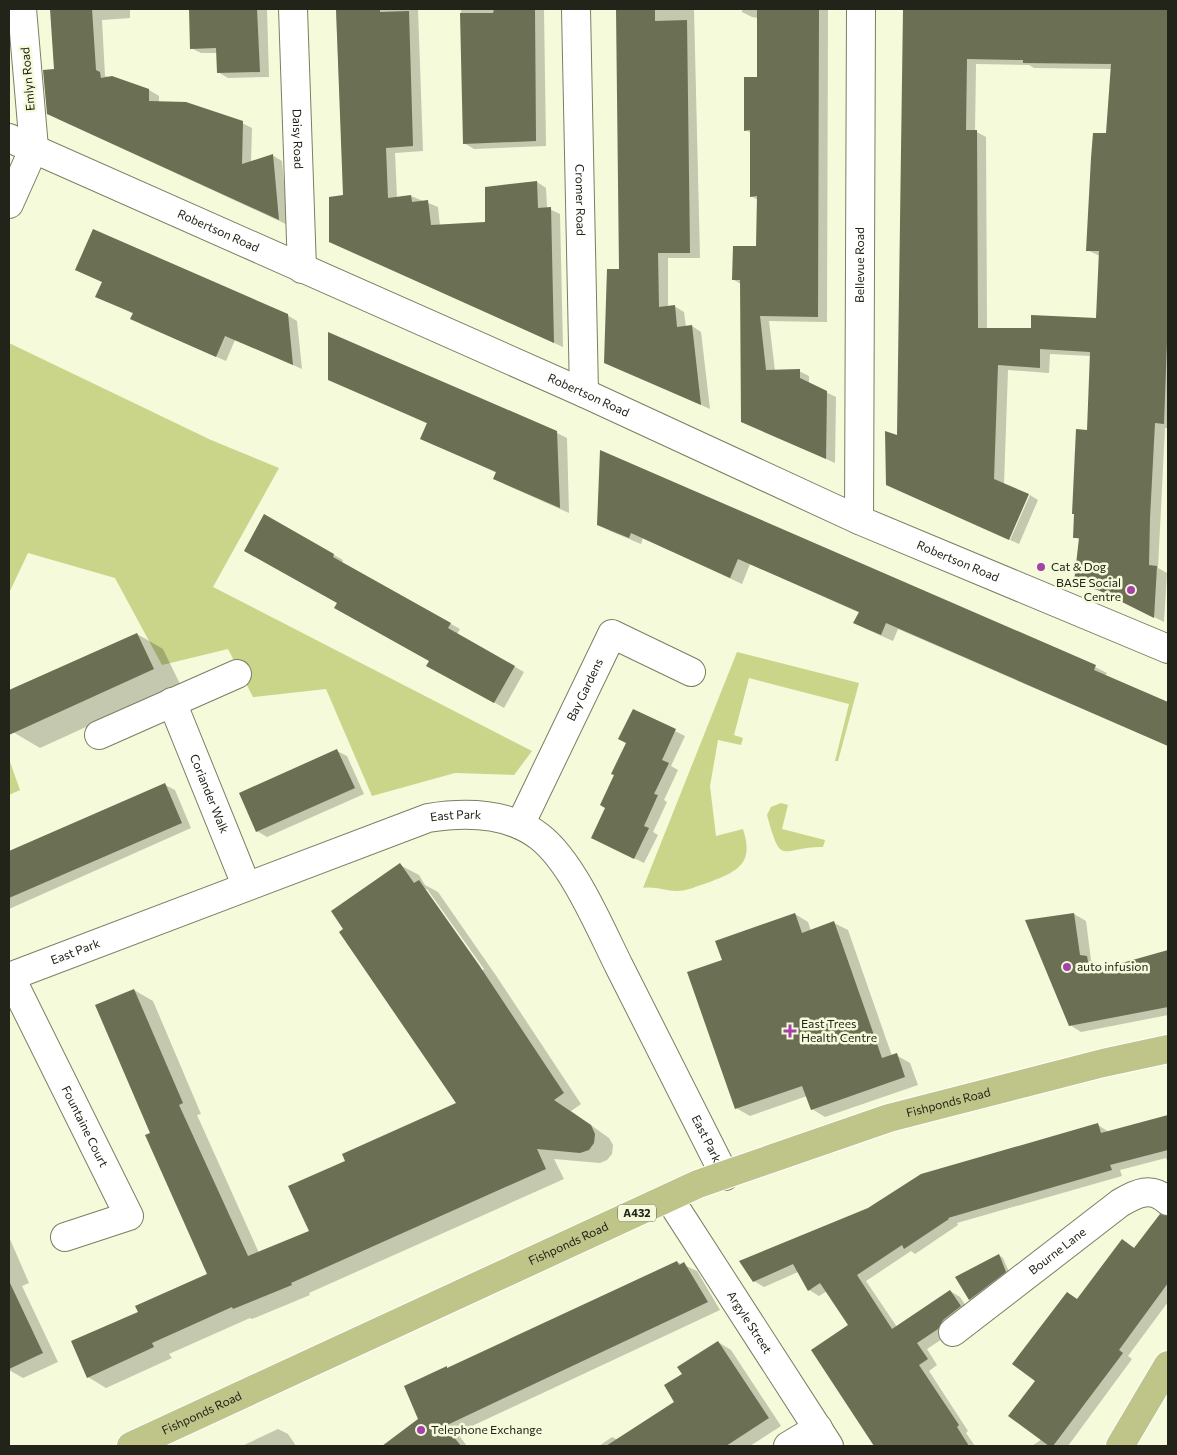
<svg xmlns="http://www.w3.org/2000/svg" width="1177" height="1455" font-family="Commissioner,sans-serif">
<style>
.green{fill:#cad58a}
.shadow{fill:#0003;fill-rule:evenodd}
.building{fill:#6b6f54;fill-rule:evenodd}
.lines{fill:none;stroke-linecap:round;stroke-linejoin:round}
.minor-casing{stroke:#7b7f63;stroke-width:30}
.major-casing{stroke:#fff;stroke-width:30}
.minor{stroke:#fff;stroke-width:28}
.major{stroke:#bfc589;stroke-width:28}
.poi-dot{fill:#a342a9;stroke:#f4fada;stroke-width:2}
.labels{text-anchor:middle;stroke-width:5;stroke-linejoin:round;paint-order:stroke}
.shield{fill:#f4fada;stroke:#616453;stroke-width:1}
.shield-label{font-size:11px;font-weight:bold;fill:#222419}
.street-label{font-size:12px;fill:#222419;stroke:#f4fada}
.poi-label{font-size:12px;fill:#222419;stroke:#f4fada;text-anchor:start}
</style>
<rect width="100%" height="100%" fill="#f4fada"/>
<path class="green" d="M9 343 211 440 279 468 213 587 532 751 514 775 455 773 372 796 326 689 253 697 228 649 162 665 115 578 28 553 9 593Z
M737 652 859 683 838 761H835L849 704 749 678 734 735 743 738 741 745 718 740 710 786 716 836 743 829C755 865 736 872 707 883 697 886 687 891 677 891 665 891 655 886 643 888Z
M9 759 20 790 9 795Z
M781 803 788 805 782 829 825 840 823 847C781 846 782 870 767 815L771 807Z"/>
<path class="shadow" d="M52 9H130V18L102 20 105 76 149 90 159 96V102L242 123 252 128 251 162 272 155 282 161 288 225 58 119Z
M190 9H267L269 77 228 78 218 72 217 53H201L191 48Z
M336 9H418L423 151 395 153 397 198 411 196 438 207 440 226 487 223 537 182 546 188 547 208 560 214 563 347 330 241 344 196Z
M461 9H544L546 146 474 149 464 143Z
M617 9H694L700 258H668V307L674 306 684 312 686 327 692 326 701 332 710 409 605 362 620 270Z
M742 9H828L827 322 769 321 775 371H799L809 376V384L836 397 835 463 742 421 741 284 734 280 757 247 758 200 751 196V133L746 130 758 78V18L752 17 742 12Z
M905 9H1168V428H1165L1158 568 1167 573 1164 622 1103 592 1086 587 1076 581 1080 540 1074 537 1088 431 1091 356 1050 354 1049 373 1008 370 1004 484 898 437ZM976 64 1029 65 1034 68 1112 69 1107 135 1087 250 1100 256 1097 319 1032 330 987 329 986 137 975 131Z
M76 270 287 315 297 321 302 369 235 340 226 361 141 324 134 314 97 296 103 282Z
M330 380 557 433 567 438 569 513 504 484 497 473 421 438 428 424Z
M601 452 1095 667 1107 673 1105 676 1168 704V746L898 629 893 641 866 629 855 623 860 613 750 564 742 584 643 538 641 544 610 531 598 524Z
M1030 495 1038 500 1019 544 1010 540Z
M265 516 343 560 342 563 460 629 457 634 524 672 504 708 428 665 431 661 338 602Z
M137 634 163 649 180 684 40 748 13 732 9 722V691Z
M634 711 685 736 671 766 678 770 664 800 667 802 653 832 658 835 644 863 592 838 607 808 627 743Z
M337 751 347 756 364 794 267 837 257 831Z
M165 785 175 790 191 828 9 909V854Z
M400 865 419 875 425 885 438 892 497 977 581 1104 571 1111 609 1138 613 1145 612 1154 607 1160 600 1163 554 1159 564 1179 309 1293 310 1295 252 1319 250 1318 169 1354 172 1358 106 1388 88 1377 139 1312 208 1275 151 1134 134 990 153 1001 201 1114 197 1115 259 1253 310 1231 347 1162 458 1103ZM424 889H427L484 969 482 971Z
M795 914 808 922 811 931 834 923 848 930 892 1056 896 1055 910 1063 918 1085 825 1117 812 1109 807 1096 750 1116 736 1108 723 961Z
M1074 914 1086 921 1091 960 1098 964 1099 970 1168 951V1015L1081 1032 1070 1025Z
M1168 1116V1164L1166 1158 1120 1170 1122 1176 957 1223 958 1225 915 1254 911 1251 866 1281 897 1327 950 1291 960 1297 970 1312 948 1335 927 1349 937 1365 929 1371 968 1431 966 1433 975 1446H875L812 1350 850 1326 827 1291 819 1296 809 1290 798 1272 764 1287 754 1281 1098 1125 1109 1132Z
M1159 1216 1168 1221V1302L1128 1356 1132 1359 1068 1446H1032L1042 1439 1036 1381 1078 1300 1122 1241 1135 1249Z
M9 1237 29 1283 22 1286 58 1362 23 1378 9 1370Z
M999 1255 1003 1258 1010 1274 974 1301 969 1299Z
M677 1262 697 1271 720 1310 457 1433 467 1446H386L420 1419 447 1368 449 1369Z
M718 1342 731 1350 781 1426 750 1446H599L612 1437 618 1440 676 1402 684 1374Z
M278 1429 288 1434 296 1446H242Z"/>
<path class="building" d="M50 9H92L96 70 100 72 101 78 112 76 149 89V101L186 102 243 121 242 164 273 154 279 220 47 114 43 70 54 69Z
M189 9H257L260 72 217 73 216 48 190 49Z
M336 9H380V12L409 11 413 146 386 148 388 198 411 195 412 202 428 200 431 225 485 222V187L537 181 538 208 551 207 554 343 329 242V197L343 195Z
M494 9H535L536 141 463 144 460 13H493Z
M616 9H655V21L687 20 690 253H658L659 307 675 305 677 327 692 325 701 405 604 363 607 269H619Z
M757 9H819L818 317 760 316 766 370 800 369V378L827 391 826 459 741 422 740 280H732L733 246H756L757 196 750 197V130L744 131V77H757Z
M903 9H1168V314L1164 424 1155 423 1150 518 1149 565 1157 566 1154 618 1092 587 1074 582 1079 538H1073L1074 514H1072L1076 429 1087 430 1090 352 1040 349V368L998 365 994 479 1029 494 1009 540 886 485 885 431 897 435ZM967 59 1023 60V63L1111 64 1106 133H1093L1091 158 1086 251H1099L1096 318 1031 315V328H978L977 130H966Z
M93 229 288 314 293 365 225 336 216 357 130 319 133 313 95 297 102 282 75 270Z
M328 332 557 431 560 508 493 479 496 472 420 439 427 423 328 380Z
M600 450 1096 665 1094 670 1168 702V746L886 623 881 635 853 623 859 612 738 559 730 578 631 533 629 538 597 525Z
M264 514 334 554 333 557 451 623 448 628 515 666 494 703 426 666 429 661 334 608 337 603 244 551Z
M137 633 154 669 9 735V690Z
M633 709 676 729 662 760 669 763 654 794 658 795 644 826 649 828 634 859 591 838 605 808 600 805 614 775 611 774 626 743 618 739Z
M337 749 355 788 256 832 239 793Z
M165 783 182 823 9 898V851Z
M400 863 414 883 419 880 479 965 564 1093 554 1100 591 1125 595 1134 594 1143 589 1150 580 1153 537 1149 546 1169 291 1283 292 1285 233 1309 232 1307 152 1343 154 1347 87 1378 71 1341 138 1312 135 1306 207 1274 145 1135 150 1133 95 1005 134 989 183 1103 179 1105 248 1256 309 1231 288 1186 345 1161 342 1154 456 1103 339 932 343 929 331 911Z
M795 913 802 933 834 921 882 1058 897 1053 905 1077 811 1110 802 1086 735 1109 687 972 722 960 715 941Z
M1074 913 1080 955 1087 956 1090 972 1168 950V1007L1069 1026 1025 920Z
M1168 1115V1150L1110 1165 1112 1170 948 1218 949 1219 904 1249 902 1245 857 1275 892 1329 950 1290 961 1306 943 1320 938 1329 917 1343 928 1359 919 1365 959 1425 957 1427 969 1446H874L811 1350 848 1325 820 1283 808 1291 793 1264 753 1282 739 1261 868 1208 921 1174 1098 1123 1101 1133Z
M1160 1214 1168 1216V1283L1119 1350 1123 1353 1053 1446H1049L1008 1416 1035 1381 1012 1364 1067 1292 1077 1299 1122 1239 1134 1248Z
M999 1254 1006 1272 969 1300 955 1277Z
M677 1261 679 1265 684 1262 708 1302 445 1426 461 1446H382L418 1419 404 1386 447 1366V1368Z
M9 1281 43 1353 9 1369Z
M718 1341 769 1418 726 1446H606L674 1402 664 1385 682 1374 677 1367Z"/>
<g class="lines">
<defs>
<g id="minor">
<path id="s1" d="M293 9 302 269"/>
<path id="s2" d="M576 9 584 393"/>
<path id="s3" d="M9 138 584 393 859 520 1168 649"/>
<path d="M9 204 34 148 22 9"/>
<path id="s4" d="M859 520 861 9"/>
<path id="s5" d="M172 702 246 885"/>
<path d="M99 735 237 674"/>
<path id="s6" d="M520 825 612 634 691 672"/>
<path id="s7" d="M10 976 129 1216 65 1237"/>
<path id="s8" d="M9 977 428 818C466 812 508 812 540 837 573 863 600 928 619 966 655 1036 690 1106 725 1176"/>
<path id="s9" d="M669 1198 829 1446"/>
<path id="s10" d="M953 1332 1120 1203C1137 1193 1151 1186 1168 1201"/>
<path d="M788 1446 818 1428"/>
</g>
<g id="major">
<path id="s11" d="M131 1446 698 1184 889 1118 1103 1063 1168 1049"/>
<path d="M1120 1446 1168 1365"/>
</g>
</defs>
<use href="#minor" class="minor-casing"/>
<use href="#major" class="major-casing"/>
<use href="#minor" class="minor"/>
<use href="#major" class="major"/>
</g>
<g class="poi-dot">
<circle cx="1041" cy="567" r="5"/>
<circle cx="1131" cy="590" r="5"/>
<circle cx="1067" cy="967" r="5"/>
<path d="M787.5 1023.5h5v5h5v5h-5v5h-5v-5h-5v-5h5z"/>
<circle cx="421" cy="1430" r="5"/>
</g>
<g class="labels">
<rect class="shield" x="618" y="1204.5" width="38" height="17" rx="4"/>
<g class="shield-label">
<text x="637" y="1217">A432</text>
</g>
<g class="street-label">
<text transform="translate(28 79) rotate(-95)" y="4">Emlyn Road</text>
<text dy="4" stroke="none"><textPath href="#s1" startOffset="130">Daisy Road</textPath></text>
<text dy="4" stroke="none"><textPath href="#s2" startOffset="191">Cromer Road</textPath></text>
<text dy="4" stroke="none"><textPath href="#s3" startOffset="229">Robertson Road</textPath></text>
<text dy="4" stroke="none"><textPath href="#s4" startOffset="255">Bellevue Road</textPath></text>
<text dy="4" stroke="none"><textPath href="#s3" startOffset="634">Robertson Road</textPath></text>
<text dy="4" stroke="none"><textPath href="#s3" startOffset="1039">Robertson Road</textPath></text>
<text dy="4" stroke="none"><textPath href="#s6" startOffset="150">Bay Gardens</textPath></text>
<text dy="4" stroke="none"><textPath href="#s5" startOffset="99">Coriander Walk</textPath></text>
<text dy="4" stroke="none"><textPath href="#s8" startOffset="476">East Park</textPath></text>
<text dy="4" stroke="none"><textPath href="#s8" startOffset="71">East Park</textPath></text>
<text dy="4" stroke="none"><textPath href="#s11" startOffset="888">Fishponds Road</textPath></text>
<text dy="4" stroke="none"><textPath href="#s7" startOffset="168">Fountaine Court</textPath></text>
<text dy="4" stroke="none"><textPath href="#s8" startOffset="911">East Park</textPath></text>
<text dy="4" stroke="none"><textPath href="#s11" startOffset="482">Fishponds Road</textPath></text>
<text dy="4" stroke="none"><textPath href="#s10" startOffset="132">Bourne Lane</textPath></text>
<text dy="4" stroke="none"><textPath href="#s9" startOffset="148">Argyle Street</textPath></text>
<text dy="4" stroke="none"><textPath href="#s11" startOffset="78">Fishponds Road</textPath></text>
</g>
<g class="poi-label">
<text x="1051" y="571">Cat &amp; Dog</text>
<text x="1121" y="587" text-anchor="end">BASE Social<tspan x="1121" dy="14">Centre</tspan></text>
<text x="1077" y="971">auto infusion</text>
<text x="801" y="1028">East Trees<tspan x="801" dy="14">Health Centre</tspan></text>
<text x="431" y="1434">Telephone Exchange</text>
</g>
</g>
<rect width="1177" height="1455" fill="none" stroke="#222419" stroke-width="20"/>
</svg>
